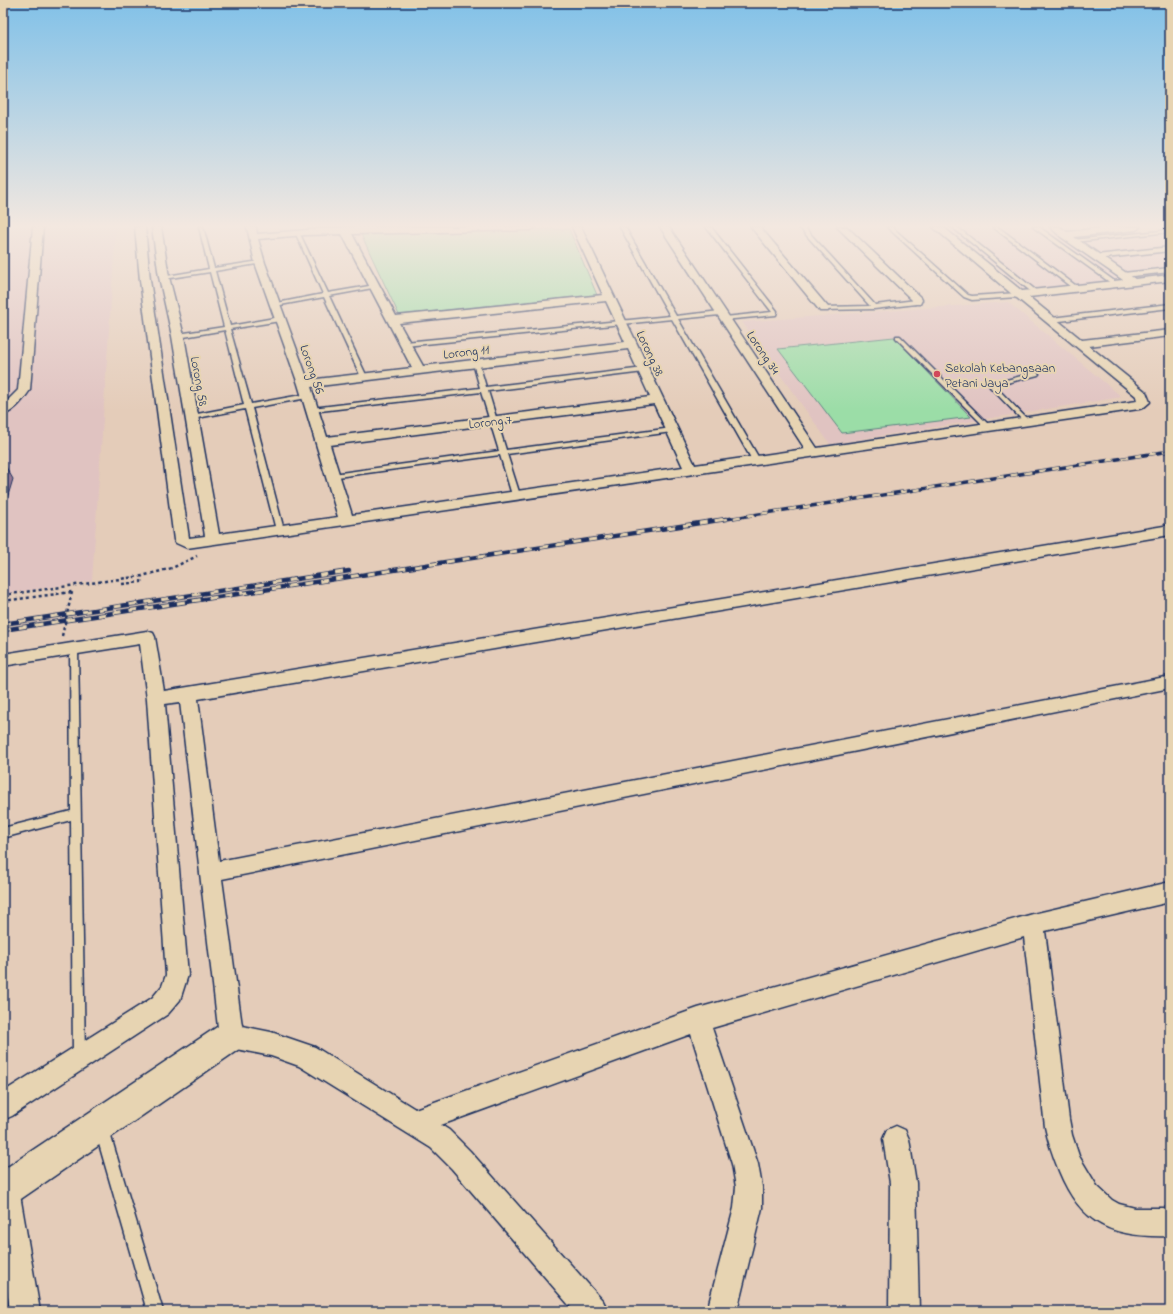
<svg xmlns="http://www.w3.org/2000/svg" width="1173" height="1314" font-family="'Indie Flower',sans-serif">
<style>
.built{fill:#e0c3c1}
.green{fill:#9bdda7;stroke:#5b8682}
.lines{fill:none;stroke-linecap:round;stroke-linejoin:round}
.lane-casing{stroke:#1b2f5e;stroke-width:3}
.street-casing{stroke:#1b2f5e;stroke-width:3}
.secondary-casing{stroke:#1b2f5e;stroke-width:3}
.path{stroke:#1b2f5e;stroke-width:2.5;stroke-dasharray:3 3;stroke-linecap:butt}
.lane{fill:#e7d4b2;fill-rule:evenodd}
.street{fill:#e7d4b2;fill-rule:evenodd}
.secondary{fill:#e7d4b2;fill-rule:evenodd}
.rail-far1-casing{stroke:#1b2f5e;stroke-width:3.5}
.rail-casing{stroke:#1b2f5e;stroke-width:4.5}
.rail-far1{stroke:#e7d4b2;stroke-width:2.5;stroke-dasharray:7;stroke-linecap:butt}
.rail{stroke:#e7d4b2;stroke-width:3;stroke-dasharray:8;stroke-linecap:butt}
.path-bridge{stroke:#1b2f5e;stroke-width:2.5;stroke-dasharray:3 3;stroke-linecap:butt}
.shaded-wall{fill:#967994;stroke:#1b2f5e}
.poi-dot{fill:#d1495b;stroke:#e7d4b2;stroke-width:1.5}
.labels{text-anchor:middle;stroke-width:4;stroke-linejoin:round;paint-order:stroke}
.far-street-label{font-size:13px;fill:#1b2f5e;stroke:#e7d4b2}
.far-poi-label{font-size:13px;fill:#1b2f5e;stroke:#e7d4b2;text-anchor:start}
</style>
<rect width="100%" height="100%" fill="#e4ccb9"/>
<filter id="ink" filterUnits="userSpaceOnUse"><feTurbulence type="fractalNoise" baseFrequency=".025" numOctaves="2"/><feDisplacementMap in="SourceGraphic" scale="8" xChannelSelector="R" yChannelSelector="G"/><feConvolveMatrix kernelMatrix="1 2 1 2 8 2 1 2 1" color-interpolation-filters="sRGB"/></filter>
<g filter="url(#ink)">
<path class="built" d="M3 227H116L92 581 3 594Z
M948 227H1068L1085 238 1170 230V283L1034 298Z
M1008 302 1122 397 830 444 742 322Z"/>
<path class="green" d="M569 229 597 295 399 315 360 232Z
M894 337 971 417 842 433 778 349Z"/>
<g class="lines">
<defs>
<path id="lane" d="M199 227H203L214 268 260 261 263 263 215 271 230 326 280 317 283 319 280 321 230 329 251 404 307 394 310 396 307 398 252 408 284 530 283 532H277L276 530 245 409 192 419 189 417 192 415 244 405 225 330 178 338 175 336 178 334 224 327 210 272 164 279 161 277 209 269Z
M620 227H625L676 316 720 311 723 313 720 315 678 319 760 460 759 462H756L752 460 672 319 405 346 402 344 405 342 670 316Z
M706 227H711L777 311 776 315 723 320 722 319 725 317 772 312Z
M799 227H804L875 305 916 300 919 302 916 304 874 309 822 310V308L824 307 870 306Z
M887 227H892L968 295 972 296 1018 293 1021 295 1018 297 972 300 964 297Z
M952 227H957L1038 292V294H1034Z
M993 227H998L1079 288V290H1075Z
M1033 227H1039L1120 285 1115 286Z
M1170 230V232L1073 242 1071 241 1073 240Z
M297 231 299 232 328 293 375 285 378 287 329 296 367 377 366 378 361 377 324 297 275 306 272 304 323 294 295 232Z
M1170 247V251L1096 259 1093 257 1096 255Z
M1170 268V272L1123 277 1120 275 1123 273Z
M1170 304V308L1051 322 1048 320 1051 318Z
M896 336H900L990 426V428H986L896 338Z
M476 361 479 363 486 387 644 368 647 370 644 372 488 391 506 450 672 428 675 430 672 432 507 454 520 495 516 497 512 495 500 455 330 478 329 476 333 474 499 451 481 392 312 412 309 410 312 408 480 388 473 363Z
M1036 372 1039 374 1038 375 1003 384 997 388 1029 421V423H1025L990 387 999 382Z
M74 646 78 649 85 1056 84 1061 79 1062 74 1061 73 1056 71 820 3 838V828L71 811 70 649Z
M102 1123 107 1125 109 1130 163 1311H147L95 1130 97 1125Z"/>
<path id="street" d="M33 227H43L30 390C24 399 14 412 3 415V405L18 390Z
M135 227H145L150 280 189 538 205 536 172 336 159 277 152 227H161L169 277 184 336 219 534 338 517 298 384 255 263 247 227H256L257 234 345 227H535L531 230 352 234 396 316 603 295 572 227H581L695 465 805 449 660 227H669L817 448 1137 401 1136 396 1017 298 1014 297 1013 295 933 227H943L1022 291 1123 280 1061 237 1050 227H1060L1067 232 1108 227H1140L1136 230 1074 237 1135 279 1170 275V281L1029 297 1082 340 1170 330V336L1089 346 1146 392 1150 402 1143 408 1139 409 187 548 176 543 174 540 140 280ZM342 234 412 368 308 380 265 263 258 239 305 235ZM606 301 625 342 423 366 399 323ZM628 349 650 397 327 437 311 387ZM654 404 683 467 352 515 330 445Z
M751 227H760L828 307 829 309 828 311H820Z
M837 227H847L921 298 922 300 920 304H912V300Z
M1170 525V535L198 699 219 861 1170 676V688L222 879 242 1026 271 1032 315 1047 415 1109 698 1008 1033 914 1170 882V902L1045 931 1069 1119 1072 1135 1079 1156 1097 1186 1112 1200 1119 1204 1135 1208H1170V1236C1113 1238 1081 1225 1059 1171 1053 1156 1048 1142 1045 1127L1024 937 712 1028 758 1164 762 1187V1208L737 1311H707L734 1208 736 1187 732 1164 691 1034 441 1125 449 1130 470 1151 603 1301 608 1311H574L452 1169 431 1148 299 1066 271 1056 231 1048 223 1044 219 1036 180 702 165 704 188 975 180 1000 168 1014 12 1116 3 1120V1092L152 998 162 986 166 975 147 699 140 644 3 666V654L147 631 153 633 155 637 164 691Z
M896 1126 905 1130 909 1139 916 1183 919 1311H889L890 1183 883 1139 887 1130Z
M6 1176 15 1180 19 1189 40 1311H10L3 1260V1177Z"/>
<path id="secondary" d="M231 1020 242 1025 247 1036 242 1047 15 1203 3 1208V1170L220 1025Z"/>
</defs>
<use href="#lane" class="lane-casing"/>
<use href="#street" class="street-casing"/>
<use href="#secondary" class="secondary-casing"/>
<path class="path" d="M122 584 141 582 142 576
M3 595 142 576 172 568 197 556
M3 601 72 592"/>
<use href="#lane" class="lane"/>
<use href="#street" class="street"/>
<use href="#secondary" class="secondary"/>
<defs>
<path id="rail-far1" d="M720 520 1170 451"/>
<path id="rail" d="M3 624 349 571
M3 630 726 519"/>
</defs>
<use href="#rail-far1" class="rail-far1-casing"/>
<use href="#rail" class="rail-casing"/>
<use href="#rail-far1" class="rail-far1"/>
<use href="#rail" class="rail"/>
<path class="path-bridge" d="M62 636 72 592"/>
</g>
<path class="shaded-wall" d="M3 462 13 479 3 512Z"/>
</g>
<linearGradient id="sky" x2="0" y2="1"><stop stop-color="#81c1e8"/><stop offset="0.55" stop-color="#f3e8e0"/><stop offset="1" stop-color="#f3e8e0" stop-opacity="0"/></linearGradient>
<rect width="1173" height="411" fill="url(#sky)"/>
<circle class="poi-dot" cx="937" cy="374" r="4"/>
<g class="labels">
<g class="far-street-label">
<text transform="translate(466 351) rotate(-7)" y="5">Lorong 11</text>
<text transform="translate(764 352) rotate(56)" y="5">Lorong 34</text>
<text transform="translate(651 353) rotate(65)" y="5">Lorong 38</text>
<text transform="translate(313 369) rotate(71)" y="5">Lorong 56</text>
<text transform="translate(200 381) rotate(80)" y="5">Lorong 58</text>
<text transform="translate(490 421) rotate(-7)" y="5">Lorong 7</text>
</g>
<g class="far-poi-label">
<text x="945" y="372">Sekolah Kebangsaan<tspan x="945" dy="15">Petani Jaya</tspan></text>
</g>
</g>
<rect width="1173" height="1314" fill="none" stroke="#e7d4b2" stroke-width="16"/>
<rect x="8" y="8" width="1157" height="1298" fill="none" stroke="#1b2f5e" stroke-width="1.5" filter="url(#ink)"/>
</svg>
